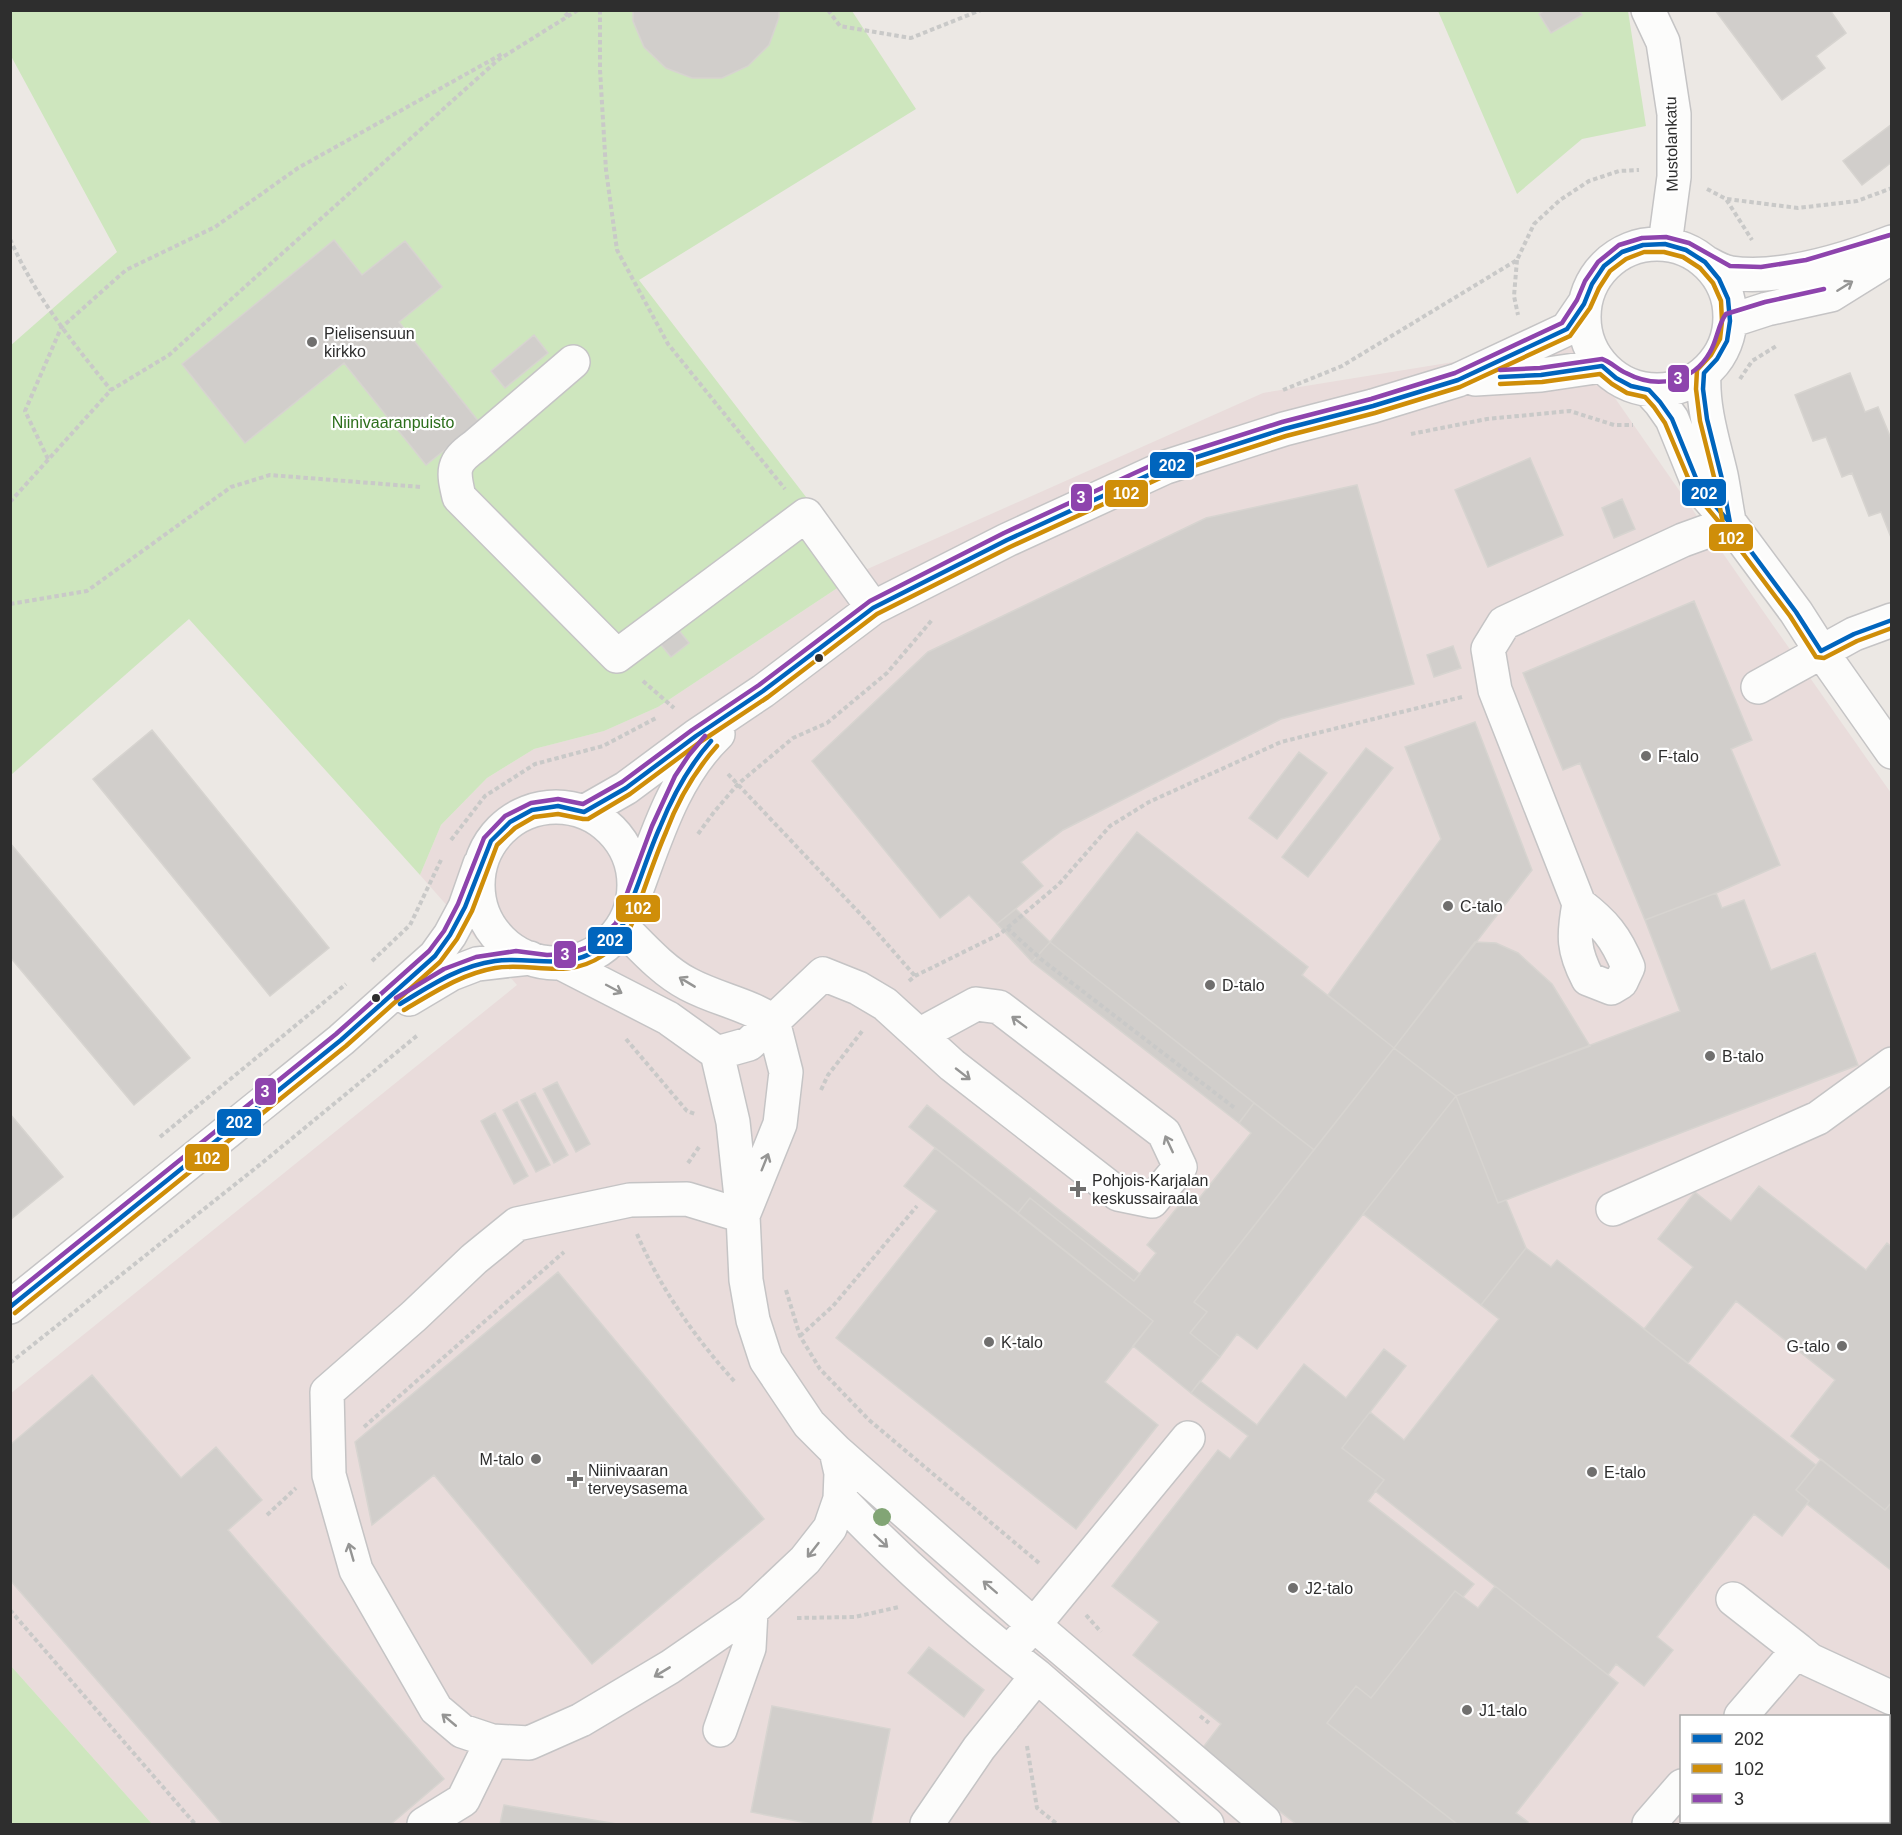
<svg xmlns="http://www.w3.org/2000/svg" width="1902" height="1835" font-family="Helvetica,sans-serif">
<style>
.medical{fill:#e9dcdb;fill-rule:evenodd}
.green{fill:#cee6be}
.building{fill:#d1cecb;stroke:#d7d4d0;stroke-width:1.5}
.lines{fill:none;stroke-linecap:round;stroke-linejoin:round}
.minor-casing{stroke:#c5c4c5;stroke-width:36}
.path{stroke:#c9c9c8;stroke-width:4;stroke-dasharray:4.5 3;stroke-linecap:butt}
.minor{stroke:#fcfcfb;stroke-width:33}
.bus-1-casing{stroke:#fff;stroke-width:9}
.bus-2-casing{stroke:#fff;stroke-width:9}
.bus-3-casing{stroke:#fff;stroke-width:9}
.bus-1{stroke:#0065bd;stroke-width:4.5}
.bus-2{stroke:#cf8e09;stroke-width:4.5}
.bus-3{stroke:#8e44ad;stroke-width:4.5}
.tree{fill:#82a575}
.oneway{stroke:#959594}
.poi-dot{fill:#706f6e;stroke:#fff;stroke-width:2}
.bus-dot{fill:#2e2e2e;stroke:#fff;stroke-width:2}
.labels{text-anchor:middle;stroke-width:4.5;stroke-linejoin:round;paint-order:stroke}
.street-label{font-size:16px;fill:#2e2e2e;stroke:#fff}
.poi-label{font-size:16px;fill:#2e2e2e;stroke:#fff;text-anchor:start}
.park-label{font-size:16px;fill:#2c6e1b;stroke:#fff}
.line-badge{stroke:#fff;stroke-width:2}
.badge-label{font-size:16px;text-anchor:middle;font-weight:bold;fill:#fff}
</style>
<rect width="100%" height="100%" fill="#ece8e4"/>
<path class="medical" d="M1576 342 1763 611 1891 793V1824H152L11 1666 10 1394 517 985 420 875 441 825 487 778 534 749 604 731 658 707 863 571 1263 393ZM1682 1716H1888V1822H1682Z"/>
<path class="green" d="M11 11H852L916 109 639 280 863 571 658 707 604 731 534 749 487 778 441 825 420 875 189 619 11 775 10 346 117 252 11 56Z
M1438 11H1628L1646 126 1582 139 1517 194Z
M10 1666H11L152 1824H11Z"/>
<path class="building" d="M633 10H779V17L769 45 748 66 722 78H692L666 68 644 47 633 21Z
M1545 10H1579L1582 15 1551 33 1539 14Z
M1715 10H1830L1846 33 1816 56 1825 68 1782 100Z
M1892 124V162L1862 185 1843 161Z
M334 240 362 275 405 241 442 287 399 322 479 422 426 465 344 363 245 443 182 364Z
M534 335 548 353 505 388 491 371Z
M1850 373 1865 412 1878 407 1892 441V540L1881 512 1869 516 1852 473 1842 477 1826 437 1813 441 1795 395Z
M1530 458 1563 535 1488 567 1455 490Z
M1357 485 1414 684 1281 719 1063 830 1021 862 1043 886 997 924 969 895 940 918 812 761 928 652 1206 518Z
M1622 499 1635 529 1614 538 1602 508Z
M1694 601 1752 740 1731 749 1780 865 1716 893 1645 920 1580 763 1563 770 1523 673Z
M676 627 689 643 671 657 658 641Z
M1453 646 1461 668 1434 677 1427 655Z
M1475 722 1532 870 1394 1048 1328 995 1441 839 1405 747Z
M152 730 329 948 270 996 93 779Z
M1366 748 1393 768 1308 877 1282 857Z
M1299 752 1327 773 1277 839 1249 818Z
M1137 832 1308 967 1302 975 1394 1048 1314 1150 1050 942Z
M10 843 190 1058 134 1105 10 957Z
M1716 893 1722 908 1744 900 1771 970 1815 953 1858 1065 1498 1203 1456 1096 1680 1011 1645 920Z
M1016 909 1050 942 1032 962 997 924Z
M1050 942 1254 1103 1239 1123 1032 962Z
M1475 942 1496 943 1518 953 1552 984 1590 1046 1456 1096 1394 1048Z
M1394 1048 1456 1096 1257 1349 1237 1334 1220 1357 1190 1333 1207 1312 1194 1302Z
M557 1082 590 1144 576 1152 543 1089Z
M535 1093 568 1155 554 1163 521 1100Z
M1456 1096 1498 1203 1506 1200 1526 1248 1481 1305 1363 1214Z
M517 1102 550 1165 536 1172 503 1110Z
M1254 1103 1314 1150 1194 1302 1207 1312 1190 1333 1220 1357 1191 1393 1133 1346 1153 1321 1018 1213 1030 1198 1134 1281 1156 1253 1147 1245 1184 1199 1193 1206 1251 1133 1239 1123Z
M927 1105 1140 1274 1134 1281 1030 1198 1018 1213 909 1127Z
M495 1113 528 1176 514 1184 481 1121Z
M10 1114 63 1177 10 1220Z
M935 1148 1153 1321 1105 1382 1158 1425 1076 1529 836 1338 937 1211 904 1186Z
M1759 1186 1866 1270 1887 1243 1892 1247V1502L1885 1510 1791 1436 1835 1380 1736 1301 1688 1363 1644 1329 1693 1267 1658 1239 1695 1192 1731 1221Z
M1526 1248 1551 1267 1557 1260 1816 1465 1796 1490 1809 1501 1782 1536 1754 1514 1657 1637 1673 1650 1644 1686 1616 1664 1608 1675 1495 1586 1375 1491 1384 1480 1342 1448 1370 1412 1404 1440 1499 1319 1481 1305Z
M558 1272 764 1519 592 1664 434 1475 372 1525 355 1442Z
M1384 1349 1406 1366 1342 1448 1384 1480 1368 1501 1474 1584 1463 1597 1455 1591 1371 1698 1356 1686 1327 1723 1457 1824H1296L1201 1750 1221 1724 1133 1655 1159 1622 1112 1586 1218 1450 1230 1459 1248 1436 1191 1393 1200 1381 1257 1425 1304 1364 1346 1398Z
M92 1375 181 1478 216 1447 262 1500 228 1530 444 1779 391 1824H222L10 1580V1445Z
M1821 1459 1885 1510 1892 1502V1571L1807 1504 1809 1501 1796 1490Z
M1495 1586 1618 1683 1516 1813 1528 1822 1526 1824H1457L1327 1723 1356 1686 1371 1698 1455 1591 1478 1608Z
M929 1647 984 1690 964 1717 908 1673Z
M772 1706 890 1729 871 1824H812L751 1812Z
M504 1805 617 1824H500Z
M1697 1822H1785L1783 1824H1695Z"/>
<g class="lines">
<defs>
<path id="minor" d="M1648 10 1663 42 1674 114V177L1665 244
M1584 317a73 73 0 1 1 146 0a73 73 0 1 1-146 0Z
M1705 262C1713 266 1722 272 1731 273 1781 280 1845 260 1892 242
M1730 321 1767 309 1831 295 1892 257
M573 362 475 446C451 463 453 471 459 497L617 656 806 515 873 608
M1704 373C1702 408 1713 441 1721 475 1724 490 1726 506 1729 521
M1475 379 1541 375 1602 366
M1649 390 1660 402 1672 419 1700 488 1730 523 1796 612 1821 651 1892 752
M1758 687 1854 634 1892 620
M478 885a78 78 0 1 1 156 0a78 78 0 1 1-156 0Z
M584 812 626 788 696 736 763 691 873 608 1007 540 1166 467 1284 429 1373 406 1458 380 1567 329 1584 304
M635 894C656 838 674 776 718 734
M1579 904C1604 923 1616 937 1628 967L1621 982 1611 988 1588 979C1573 950 1573 936 1579 904L1495 690 1488 649 1504 623 1683 540 1730 523
M622 927C642 947 663 971 688 984 716 999 747 1004 773 1021L786 1072 780 1124 744 1213
M561 963 668 1018 717 1053 733 1122 743 1216 746 1280 753 1320 766 1360 809 1424 836 1451 841 1473 840 1499 830 1528 805 1560 751 1611 670 1667 581 1720 529 1743 492 1741 462 1731 436 1709 356 1570 329 1475 327 1392 414 1316 474 1259 517 1224 630 1200 687 1199 743 1216
M409 999 451 974 477 964 530 958
M717 1053 749 1044 823 974 858 988 885 1004 952 1065 1118 1194 1152 1201 1180 1167 1164 1133 999 1007 976 1004 919 1035
M1613 1209 1818 1118 1892 1064
M10 1307 341 1040 435 956 450 935 465 907 480 864
M836 1451 1034 1625 1264 1821 1261 1824
M840 1499C901 1563 968 1622 1037 1676L1207 1824
M1733 1599 1798 1650
M1019 1641 1034 1625 1188 1438
M1741 1716 1798 1650 1810 1660 1892 1698
M720 1730 749 1648 751 1611
M424 1824 463 1800 492 1741
M927 1824 979 1748 1037 1676
M1649 1824 1682 1786"/>
</defs>
<use href="#minor" class="minor-casing"/>
<path class="path" d="M600 10V70L606 170 617 250 668 344 785 489
M828 10 840 26 911 38 981 10
M565 16 571 10
M1707 189 1726 199 1752 240
M1727 199 1798 208 1857 201 1892 188
M10 239C35 296 72 342 111 390
M1517 260 1514 296 1518 315
M1740 379 1752 361 1778 345
M1283 390 1342 366 1517 260 1534 224 1560 200 1589 181 1619 171 1639 170
M1411 434 1487 419 1570 411 1614 425H1633
M48 459 25 411 61 328 126 270 215 227 298 168 502 54
M10 502 111 390 169 355 498 60 578 10
M10 604 87 591 231 487 270 475 421 487
M643 681 674 708
M728 774 867 921 915 976
M698 834 714 812 738 784 793 738 827 723 887 673 932 620
M451 840 485 796 535 764 603 746 658 717
M1007 928 1042 960 1236 1109
M372 961 410 925 441 860
M909 981 915 976 1000 934 1059 884 1110 826 1149 802 1281 742 1462 697
M626 1039 687 1111 695 1114
M821 1090 828 1075 863 1030
M160 1137 346 984
M688 1163 699 1147
M637 1234C660 1288 696 1339 735 1382
M786 1290 800 1336 820 1369 869 1420 1039 1563
M800 1336 833 1306 917 1206
M10 1363 262 1163 419 1034
M364 1427 564 1252
M267 1515 296 1488
M10 1610 195 1824
M1086 1615 1101 1632
M797 1618 855 1617 899 1607
M1200 1716 1209 1723
M1027 1746 1037 1808 1057 1824"/>
<use href="#minor" class="minor"/>
<defs>
<path id="bus-1" d="M1500 377 1541 375 1602 366 1616 378 1631 386 1649 390 1660 402 1672 419 1700 488 1730 523 1796 612 1821 651 1854 634 1892 620
M400 1004C430 986 459 966 495 961 530 956 565 971 597 950 605 945 614 937 620 929 627 920 630 906 634 895 643 872 650 849 660 827 673 795 688 767 711 741
M10 1307 341 1040 435 956 450 935 465 907 491 841 510 822 532 810 558 806 584 812 626 788 696 736 763 691 873 608 1007 540 1166 467 1284 429 1373 406 1458 380 1567 329 1584 304 1592 284 1604 266 1622 252 1643 245 1665 244 1686 250 1705 262 1719 279 1728 299 1730 321 1727 341 1717 359 1704 373 1703 389 1707 419 1722 479 1730 523"/>
<path id="bus-2" d="M1500 384 1542 382 1600 374 1612 384 1627 393 1645 397 1654 407 1665 423 1694 492 1724 528 1790 616 1816 657 1824 658 1857 641 1892 628
M404 1010C433 993 461 974 495 968 533 962 566 980 602 956 611 950 622 941 628 931 634 922 637 911 640 901 648 878 656 855 666 832 678 800 694 772 717 746
M15 1313 346 1046 440 962 457 939 472 911 497 845 515 828 534 817 558 814 583 819H588L630 794 700 742 768 697 877 614 1010 547 1169 474 1286 436 1375 413 1460 387 1570 336 1590 308 1599 288 1610 271 1626 259 1644 252H1664L1683 257 1700 268 1713 283 1721 301 1722 321 1720 339 1711 355 1697 370 1696 389 1700 421 1715 481 1723 524"/>
<path id="bus-3" d="M1500 370 1540 368 1602 359C1611 362 1617 369 1626 373 1656 389 1693 383 1710 352 1717 341 1718 324 1726 314L1765 302 1824 289
M396 998 444 969 476 957 516 951 547 955 568 954 586 948 602 937 616 923 652 826 675 776 689 755 705 736
M10 1297 336 1034 429 951 444 931 458 904 484 838 505 816 531 803 558 799 583 804 622 782 692 730 759 685 870 601 1004 533 1163 460 1282 422 1371 399 1455 373 1562 323 1577 300 1585 281 1598 262 1619 245 1642 238 1666 237 1689 243 1730 266 1761 267 1806 260 1890 235"/>
</defs>
<use href="#bus-1" class="bus-1-casing"/>
<use href="#bus-2" class="bus-2-casing"/>
<use href="#bus-3" class="bus-3-casing"/>
<use href="#bus-1" class="bus-1"/>
<use href="#bus-2" class="bus-2"/>
<use href="#bus-3" class="bus-3"/>
</g>
<circle class="tree" cx="882" cy="1517" r="9"/>
<defs><path id="oneway-shaft" d="M-6 0H5M1.5-3L5.5 0L1.5 3" fill="none" stroke-width="1.6" stroke-linecap="round" stroke-linejoin="round" transform="scale(1.5)"/></defs>
<g class="oneway">
<use href="#oneway-shaft" transform="translate(1845 286) rotate(-32)"/>
<use href="#oneway-shaft" transform="translate(687 982) rotate(-149)"/>
<use href="#oneway-shaft" transform="translate(614 989) rotate(28)"/>
<use href="#oneway-shaft" transform="translate(1019 1022) rotate(-143)"/>
<use href="#oneway-shaft" transform="translate(963 1074) rotate(38)"/>
<use href="#oneway-shaft" transform="translate(1169 1144) rotate(-115)"/>
<use href="#oneway-shaft" transform="translate(765 1162) rotate(-68)"/>
<use href="#oneway-shaft" transform="translate(881 1541) rotate(43)"/>
<use href="#oneway-shaft" transform="translate(813 1550) rotate(128)"/>
<use href="#oneway-shaft" transform="translate(351 1552) rotate(-106)"/>
<use href="#oneway-shaft" transform="translate(990 1587) rotate(-139)"/>
<use href="#oneway-shaft" transform="translate(662 1672) rotate(149)"/>
<use href="#oneway-shaft" transform="translate(449 1720) rotate(-140)"/>
</g>
<g class="poi-dot">
<circle cx="312" cy="342" r="6"/>
<circle cx="1646" cy="756" r="6"/>
<circle cx="1448" cy="906" r="6"/>
<circle cx="1210" cy="985" r="6"/>
<circle cx="1710" cy="1056" r="6"/>
<path d="M1075 1180h6v6h6v6h-6v6h-6v-6h-6v-6h6z"/>
<circle cx="989" cy="1342" r="6"/>
<circle cx="1842" cy="1346" r="6"/>
<circle cx="536" cy="1459" r="6"/>
<circle cx="1592" cy="1472" r="6"/>
<path d="M572 1470h6v6h6v6h-6v6h-6v-6h-6v-6h6z"/>
<circle cx="1293" cy="1588" r="6"/>
<circle cx="1467" cy="1710" r="6"/>
</g>
<g class="bus-dot">
<circle cx="819" cy="658" r="5"/>
<circle cx="376" cy="998" r="5"/>
</g>
<g class="labels">
<g class="street-label">
<text transform="translate(1671 144) rotate(-91)" y="6">Mustolankatu</text>
</g>
<g class="poi-label">
<text x="324" y="339">Pielisensuun<tspan x="324" dy="18">kirkko</tspan></text>
<text x="1658" y="762">F-talo</text>
<text x="1460" y="912">C-talo</text>
<text x="1222" y="991">D-talo</text>
<text x="1722" y="1062">B-talo</text>
<text x="1092" y="1186">Pohjois-Karjalan<tspan x="1092" dy="18">keskussairaala</tspan></text>
<text x="1001" y="1348">K-talo</text>
<text x="1830" y="1352" text-anchor="end">G-talo</text>
<text x="524" y="1465" text-anchor="end">M-talo</text>
<text x="588" y="1476">Niinivaaran<tspan x="588" dy="18">terveysasema</tspan></text>
<text x="1604" y="1478">E-talo</text>
<text x="1305" y="1594">J2-talo</text>
<text x="1479" y="1716">J1-talo</text>
</g>
<g class="park-label">
<text x="393" y="428">Niinivaaranpuisto</text>
</g>
</g>
<g class="line-badge">
<rect x="1667" y="364" width="23" height="29" rx="6" fill="#8e44ad"/>
<rect x="1149" y="451" width="46" height="28" rx="6" fill="#0065bd"/>
<rect x="1681" y="478" width="46" height="29" rx="6" fill="#0065bd"/>
<rect x="1104" y="479" width="45" height="29" rx="6" fill="#cf8e09"/>
<rect x="1070" y="483" width="23" height="29" rx="6" fill="#8e44ad"/>
<rect x="1708" y="523" width="46" height="29" rx="6" fill="#cf8e09"/>
<rect x="615" y="894" width="46" height="29" rx="6" fill="#cf8e09"/>
<rect x="587" y="926" width="46" height="29" rx="6" fill="#0065bd"/>
<rect x="553" y="940" width="24" height="29" rx="6" fill="#8e44ad"/>
<rect x="254" y="1077" width="23" height="29" rx="6" fill="#8e44ad"/>
<rect x="216" y="1108" width="46" height="29" rx="6" fill="#0065bd"/>
<rect x="184" y="1143" width="46" height="29" rx="6" fill="#cf8e09"/>
</g>
<g class="badge-label">
<text x="1678" y="384">3</text>
<text x="1172" y="471">202</text>
<text x="1704" y="499">202</text>
<text x="1126" y="499">102</text>
<text x="1081" y="503">3</text>
<text x="1731" y="544">102</text>
<text x="638" y="914">102</text>
<text x="610" y="946">202</text>
<text x="565" y="960">3</text>
<text x="265" y="1097">3</text>
<text x="239" y="1128">202</text>
<text x="207" y="1164">102</text>
</g>
<rect width="1902" height="1835" fill="none" stroke="#2e2e2e" stroke-width="24"/>
<rect x="1680" y="1715" width="210" height="108" fill="#ffffff" stroke="#ababab" stroke-width="1.5"/>
<rect x="1692" y="1734" width="30" height="9" fill="#0065bd" stroke="#ababab" stroke-width="1.5"/>
<text x="1734" y="1745" font-size="18" fill="#2e2e2e">202</text>
<rect x="1692" y="1764" width="30" height="9" fill="#cf8e09" stroke="#ababab" stroke-width="1.5"/>
<text x="1734" y="1775" font-size="18" fill="#2e2e2e">102</text>
<rect x="1692" y="1794" width="30" height="9" fill="#8e44ad" stroke="#ababab" stroke-width="1.5"/>
<text x="1734" y="1805" font-size="18" fill="#2e2e2e">3</text>
</svg>
